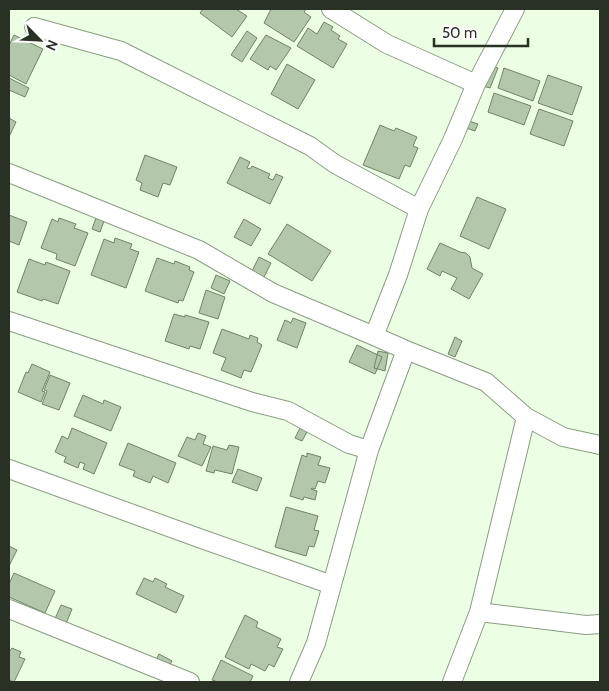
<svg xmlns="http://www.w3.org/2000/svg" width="609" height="691" font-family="Cabin,sans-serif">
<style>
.building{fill:#b3c8aa;stroke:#6f8366}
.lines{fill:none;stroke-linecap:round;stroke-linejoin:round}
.minor-casing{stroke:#899d80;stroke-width:20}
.minor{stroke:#fff;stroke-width:18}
</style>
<rect width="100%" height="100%" fill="#ecfee4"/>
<path class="building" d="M203 9H236L247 16 232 37 200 13Z
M271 9H306L304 12 311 17 294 42 264 23Z
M324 22 333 27 331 30 340 36 338 39 347 44 333 68 297 46 308 28 317 34Z
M247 31 257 38 242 62 231 55Z
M14 35 43 49 26 84 9 75V45Z
M266 35 291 48 276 70 270 66 268 70 250 59Z
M287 64 315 80 298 109 271 94Z
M487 65 498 68 490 88 480 85Z
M504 68 540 81 533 101 498 88Z
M548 75 582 87 572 115 538 103Z
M9 78 29 88 25 97 9 90Z
M494 93 531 106 524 125 488 112Z
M539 109 573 121 564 146 530 134Z
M9 118 16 122 9 137Z
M469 121 478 124 475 131 466 128Z
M380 125 394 131 396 128 417 137 413 146 418 148 410 167 405 165 399 179 363 165Z
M145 155 177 167 170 185 163 183 158 197 140 190 142 183 136 180Z
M240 157 250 162 247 168 250 169 252 166 270 174 268 178 273 180 276 174 283 177 270 204 227 183Z
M477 197 506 209 489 249 460 236Z
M9 215 27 222 19 245 9 241Z
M59 218 76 224 74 228 88 233 75 266 56 259 57 254 41 248 52 219 58 222Z
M96 218 104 221 100 232 92 229Z
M244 219 261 229 251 246 234 237Z
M287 224 331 251 312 281 268 254Z
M115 238 132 244 130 249 139 252 126 288 91 275 104 239 114 243Z
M440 243 460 252 466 253 470 257 472 268 483 274 469 299 451 289 457 278 442 271 440 276 427 269Z
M259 257 271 263 264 277 252 271Z
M157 258 174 264 175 261 190 267 189 270 194 272 183 301 179 300 178 303 145 291Z
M29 259 45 265 46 262 70 271 58 304 43 299 42 301 17 292Z
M216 275 230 281 224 294 211 288Z
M206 290 225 297 218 319 199 313Z
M174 314 185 317V315L209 322 200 349 190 346 189 349 165 341Z
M293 318 306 323 297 348 277 340 285 320 291 323Z
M222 329 249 339 250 335 258 338 257 342 262 345 251 372 244 370 241 378 221 370 226 358 213 353Z
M455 337 462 341 455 357 448 354Z
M357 345 382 357 375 374 349 362Z
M378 351 388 353 385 371 374 368Z
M32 364 50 372 42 391 45 392 41 402 18 392 26 372 28 373Z
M50 375 70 383 59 410 42 404 47 391 44 390Z
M83 395 103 404 104 400 121 407 111 431 74 416Z
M301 426 308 430 302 441 295 438Z
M72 428 107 443 94 474 83 469 85 464 80 462 78 468 64 462 66 457 55 452 62 436 68 439Z
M198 433 206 436 203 444 211 447 202 466 178 456 187 437 195 440Z
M128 443 176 463 168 483 153 476 150 483 133 476 135 471 119 465Z
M229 445 239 447 232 474 215 470 214 473 206 471 213 446 227 450Z
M307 453 321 457 318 465 330 468 325 483 318 481 315 489 312 488 311 489 317 491 315 500 304 497 303 500 290 496 302 455 307 457Z
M238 469 262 478 257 491 232 482Z
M286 507 318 516 314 530 319 531 314 547 309 546 306 556 275 547Z
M9 546 17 550 9 566Z
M14 573 55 591 45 613 9 597V584Z
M144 578 153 582 155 578 167 584 165 587 184 596 176 613 136 594Z
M61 605 72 609 65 626 54 621Z
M245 615 258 622 256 627 281 639 277 647 283 649 274 667 269 664 265 671 251 664 249 669 225 657Z
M12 648 21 652 19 657 25 659 14 682 9 680V652Z
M159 654 172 661 167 670 154 664Z
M221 660 253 676 250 682H218L212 680Z"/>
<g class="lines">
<defs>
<path id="minor" d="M331 9 387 44 476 84
M34 27 121 51 310 146 335 164 419 209
M9 173 199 250 273 293 374 336
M9 321 252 402 288 411 349 444 369 450
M406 350 486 382 526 417 563 437 600 445
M9 469 199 538 332 585
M9 609 190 682
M479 612 586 625 600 624
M299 682 316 643 369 450 406 350 374 336 398 275 419 209 453 139 476 84 515 9
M452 682 479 612 526 417"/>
</defs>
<use href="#minor" class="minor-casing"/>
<use href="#minor" class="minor"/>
</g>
<rect width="609" height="691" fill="none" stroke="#293125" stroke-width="20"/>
<g transform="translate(40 40) rotate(114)" stroke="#ffffff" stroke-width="4" paint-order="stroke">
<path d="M0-4L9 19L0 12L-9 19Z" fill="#293125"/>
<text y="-8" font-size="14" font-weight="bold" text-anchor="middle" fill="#293125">N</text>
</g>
<path d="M434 38v8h94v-8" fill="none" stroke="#293125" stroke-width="2.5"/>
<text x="442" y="38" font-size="15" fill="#293125" stroke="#ffffff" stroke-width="4" paint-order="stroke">50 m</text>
</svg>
